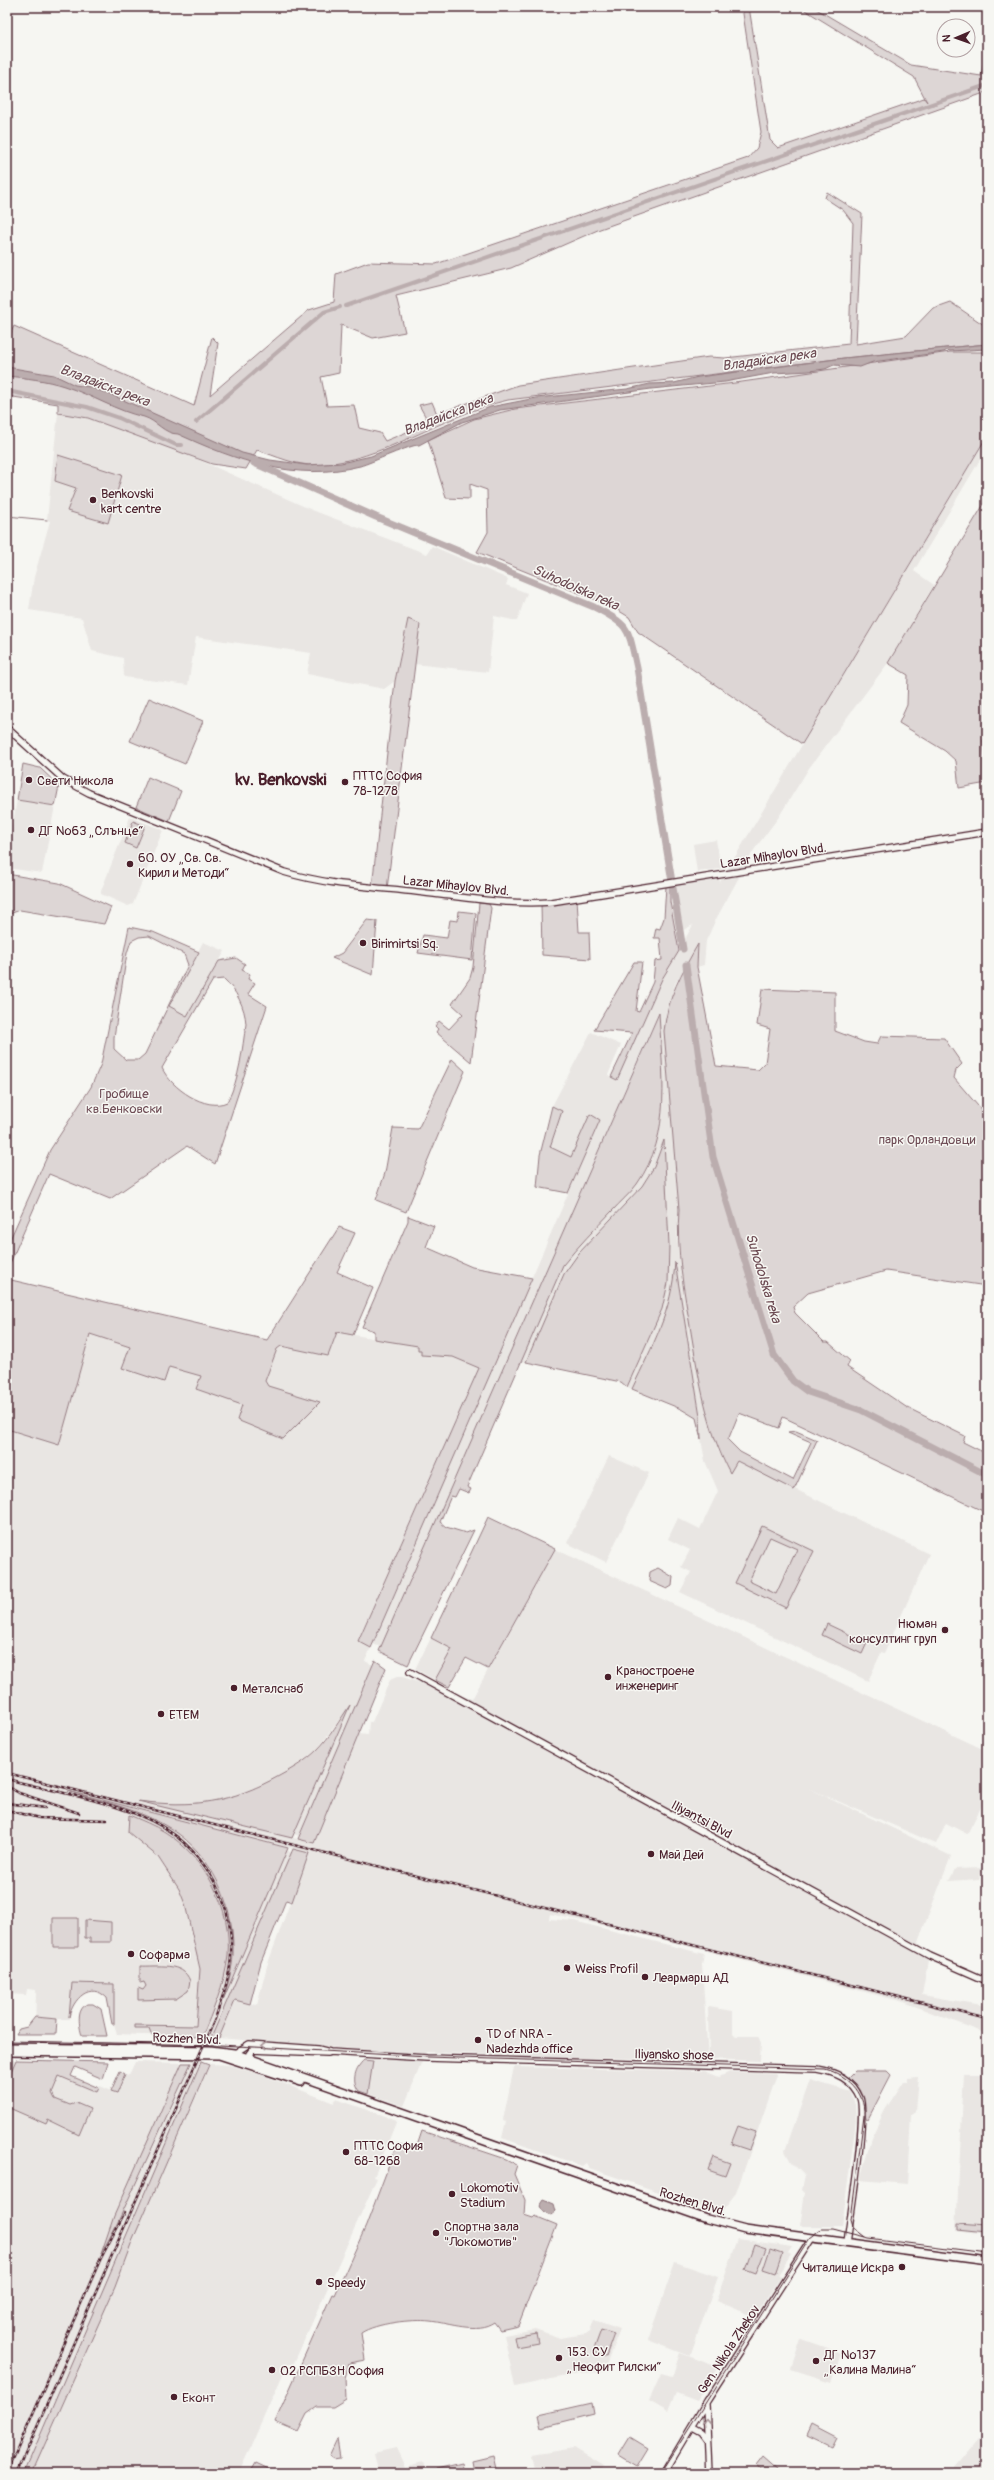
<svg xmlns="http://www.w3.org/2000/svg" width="994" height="2480" font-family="Pangolin,sans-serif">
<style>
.built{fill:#e9e6e3}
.green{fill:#ddd6d5;stroke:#947a80;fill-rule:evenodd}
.water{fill:#bbadae;stroke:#8e747a}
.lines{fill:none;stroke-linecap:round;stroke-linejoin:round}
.stream{stroke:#8e747a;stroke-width:1}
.canal{stroke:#bbadae;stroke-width:4}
.river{stroke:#bbadae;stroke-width:7}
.minor-casing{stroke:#4a1f2b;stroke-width:8}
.major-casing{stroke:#4a1f2b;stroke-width:10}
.minor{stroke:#f6f6f2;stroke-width:5.5}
.major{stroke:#f6f6f2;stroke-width:7}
.tram{stroke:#4a1f2b;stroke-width:1}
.rail-casing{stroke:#4a1f2b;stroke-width:2.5}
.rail{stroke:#f6f6f2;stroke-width:1;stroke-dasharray:3;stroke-linecap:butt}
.oneway{stroke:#a99598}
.poi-dot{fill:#4a1f2b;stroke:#f6f6f2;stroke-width:1.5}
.labels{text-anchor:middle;stroke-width:3;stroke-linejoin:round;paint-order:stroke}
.poi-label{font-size:13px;fill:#4a1f2b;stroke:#f6f6f2;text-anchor:start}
.street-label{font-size:13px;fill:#4a1f2b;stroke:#f6f6f2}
.park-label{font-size:13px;fill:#6f4d56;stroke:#f6f6f2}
.water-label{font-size:14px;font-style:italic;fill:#6c4a52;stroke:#f6f6f2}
.district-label{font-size:17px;font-weight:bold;fill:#4a1f2b;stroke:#f6f6f2}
</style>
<rect width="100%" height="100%" fill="#f6f6f2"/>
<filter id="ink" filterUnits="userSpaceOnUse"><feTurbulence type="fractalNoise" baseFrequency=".025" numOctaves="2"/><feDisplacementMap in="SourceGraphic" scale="8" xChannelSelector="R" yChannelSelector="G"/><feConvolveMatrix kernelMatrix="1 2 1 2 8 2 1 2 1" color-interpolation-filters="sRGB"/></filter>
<g filter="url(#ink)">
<path class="built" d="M58 413 88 418 179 451 312 510 427 554 432 546 508 579 506 585 527 593 517 621 494 616 488 672 414 664 420 624 405 629 395 681 384 689 307 674 311 653 196 637 188 685 124 677 123 658 92 651 82 618 29 610 34 577 50 521 47 520Z
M987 436V448L914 571 934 585 888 663 809 768 778 818 754 850 716 919 706 941 704 965 697 967 698 945 675 984 664 1031 679 1209 677 1234 681 1275 698 1371 718 1450 730 1472 737 1461 929 1554 884 1654 881 1653 868 1681 680 1592 691 1572 681 1567 690 1550 668 1539 678 1518 700 1529 718 1491 705 1461 701 1439 700 1416 675 1265 673 1289 667 1313 632 1389 627 1387 662 1309 668 1283 669 1245 663 1142 654 1167 642 1186 579 1253 564 1274 526 1362 521 1361 563 1265 580 1244 636 1186 651 1163 661 1124 663 1092 658 1014 381 1647 373 1644 600 1120 590 1115 571 1157 550 1147 562 1111 552 1106 591 1032 621 1045 608 1075 617 1080 662 979 693 925 683 930 678 911 676 882 718 875 720 882Z
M17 800 55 806 42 873 7 868V855Z
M130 817 163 830 133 904 128 906 101 894V891Z
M716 840 721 869 697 872 693 844Z
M203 942 225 951 187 1017 169 1007Z
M337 1332 418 1346 421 1350V1355L453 1357 479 1368 358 1640 371 1648 365 1661 373 1665 299 1836 294 1834 348 1708 316 1751 290 1770 266 1783 236 1796 210 1802 170 1805 145 1802 314 1843 358 1734 368 1735 369 1722H372L390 1680 399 1676 472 1699 555 1549 987 1751V1796L967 1834 946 1823 936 1844 808 1788 951 1856 918 1942 928 1960 922 1995 987 2006V2034L904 2002 629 1931 550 1914 549 1919 574 1921 704 1954 702 1965 708 2059 557 2058 426 2052 404 2106 368 2094 374 2051 219 2038 235 2000 257 2005 267 1966 308 1853 78 1794 143 1814 174 1830 202 1857 217 1881 227 1903 232 1924 234 1948 225 1996 287 1850 292 1853 24 2473H7V2060H23L97 2092 100 2086 116 2093 125 2074 129 2075 135 2062 182 2063 115 2216 104 2249 169 2112 204 2032 223 1981 220 1901 209 1878 199 1862 181 1844 164 1831 129 1815 128 1832 158 1857 179 1889 185 1904 200 1969 195 2037 117 2034 114 2024V1984L72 1983 69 2019H57L56 2034H35L36 1990 27 1989 26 1995 7 1994V1429L59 1445 90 1334 130 1347 122 1368 164 1382 169 1367 201 1376 196 1389 242 1405 237 1420 320 1402 268 1386 265 1381 277 1349 281 1346 328 1356Z
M609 1456 649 1473 606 1562 567 1543Z
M431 1638 452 1649 435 1680 415 1669Z
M983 1868 979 1879 949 1881 955 1869Z
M708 2007 733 2011V2033L736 2036H758L761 2043 760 2061 709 2059Z
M210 2064 229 2065 257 2073 334 2103 336 2099 397 2120 374 2177 377 2178 294 2363 287 2365 239 2473H32L115 2287 131 2244Z
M514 2067 705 2071 719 2077 730 2072H738L775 2073 777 2075 736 2193 720 2213 589 2168 586 2163 582 2166 502 2138 506 2121 503 2120Z
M964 2074H987V2235L956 2231Z
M918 2077 915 2111 911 2115 907 2184 860 2180 871 2138 885 2110 904 2081H908V2078Z
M810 2080 851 2092 855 2105 856 2121 842 2226H800L805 2193 802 2190 805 2176 791 2162 785 2151Z
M738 2239 792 2247 788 2253 791 2255 778 2275 781 2277 754 2317 716 2301Z
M675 2262 718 2277 690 2356 648 2340Z
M594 2320 620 2329 603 2372 579 2373 515 2387 504 2335 535 2329 560 2338 586 2334 590 2331Z
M801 2339 841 2353 832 2382 791 2369Z
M680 2353 718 2367 697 2401 676 2393 668 2412 649 2401 661 2374 672 2377Z
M979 2437 987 2441V2473H960L953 2468Z
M396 2448 405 2467 423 2462 426 2473H379L374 2453Z
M574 2448 604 2466 600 2473H535L531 2455Z"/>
<path class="green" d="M742 7H749L770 140 778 148 924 98 927 102 914 77 800 7H813L911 65 981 76 987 46V92L600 229 511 268 396 296 405 332 373 338 341 325 339 373 321 377 327 406 354 405 359 428 380 433 385 441 429 423 419 405 432 402 437 414 518 385 709 357 725 358 849 344 853 223 843 210 825 198 827 192 862 214 856 344 906 336 933 308 950 302 987 327V344L844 358 508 400C442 415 384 461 316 465 296 466 276 456 257 450L246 469 212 464 88 418 58 413V404L7 396V342L14 326 194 406 212 337 218 343 210 395 309 310 334 302 336 274 368 262 436 264 748 158 757 148 761 132Z
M950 352H987V436L802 744 638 632 629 617 611 606 477 552 488 532 487 490 470 484V499L446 498 428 440 474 419 515 409 735 383Z
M58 455 122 475 108 523 67 511 76 488 55 481Z
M987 499V739L983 740 987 783 959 788 956 761 945 751 899 723 907 705 908 675 888 663Z
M408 619 420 624 387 889 372 887 395 681Z
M149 698 203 721 185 764 130 741Z
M23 764 40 768 59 786 55 806 17 800Z
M148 777 181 791 169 821 136 807Z
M133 821 145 826 136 848 125 843Z
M7 874 59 883 111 907 104 924 20 910 7 915Z
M670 885V902L679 951 662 979 617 1080 611 1077 632 1033 594 1030 634 962H642L636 1011 639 1012 653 982 655 961 662 960 660 938H654L656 928 660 929 664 918 666 886Z
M577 899 579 932H589L590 959 542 955 541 903Z
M479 903 489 904 491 908 471 1062 436 1032 438 1029 435 1026 439 1021 449 1029 463 1014 452 1004 470 978 473 967Z
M459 911 476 913 472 960 418 953 423 935 447 938 450 920 458 921Z
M367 920 377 921 373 975 332 958 342 953Z
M129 927 153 932 199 952 169 1006 187 1016 219 961 236 958 245 964 242 970 250 974 248 979 255 983 248 994 267 1006 215 1164 187 1146 110 1199 49 1174 7 1270V1246L50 1150 91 1087 101 1064ZM149 936 184 954 188 965 145 1054 138 1060H126L114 1049V1037L127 953 131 941 139 937ZM224 979C236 990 245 1007 246 1024 242 1049 240 1079 227 1102 206 1112 171 1088 162 1068L213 980Z
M698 944 697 967 716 1066 758 1070 765 1063 770 1029 757 1025 762 989 835 992V1031L864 1042 877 1044 881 1036 944 1038 962 1064 956 1070 954 1078 984 1113 987 1111V1286L886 1271 808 1293 793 1307 795 1313 824 1342H828L850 1361 847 1367 906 1407 965 1436 963 1442 987 1454V1513L783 1417 779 1428 739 1413 728 1440 740 1452 793 1480 811 1442 788 1432 796 1431 817 1440 794 1490 737 1461 730 1473C707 1430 699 1380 691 1332 684 1291 676 1251 679 1209L664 1031C668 996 681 974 698 944Z
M659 1013C662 1071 673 1134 637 1184 630 1194 620 1202 612 1211 595 1229 578 1246 563 1265L467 1487 471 1489 469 1493 459 1489 455 1497 451 1496 440 1522 446 1527 466 1533 474 1530 408 1665 379 1651Z
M452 1059 465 1071 406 1212 376 1200 385 1173 393 1128 418 1129Z
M552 1106 562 1111 550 1147 571 1157 590 1114 600 1120 568 1193 537 1187 540 1155Z
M664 1140 669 1245 668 1283 662 1309 627 1387 621 1382 526 1362 564 1274 579 1253 642 1186 654 1167Z
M408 1216 434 1226 426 1247 472 1267 532 1278 371 1648 358 1641 479 1368 453 1357 421 1355V1350H418V1346L374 1339V1331L362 1327 408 1221Z
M339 1227 355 1233 337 1272 373 1288 353 1335 337 1332 328 1356 281 1346 277 1349 265 1381 268 1386 320 1402 283 1439 237 1420 242 1405 196 1389 201 1376 169 1367 164 1382 122 1368 130 1347 90 1334 59 1445 7 1429V1279L267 1340Z
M675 1262 700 1416 701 1439 696 1418 681 1409 632 1389C653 1344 672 1312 675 1262Z
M488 1517 555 1549 488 1669 466 1658 449 1687 435 1680 452 1649 431 1638Z
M762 1526 814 1551 786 1608 735 1583ZM770 1537 797 1549 776 1594 749 1581Z
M658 1568 673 1577 672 1586 667 1589 649 1581 650 1572Z
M827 1624 867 1643 862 1654 822 1635Z
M375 1660 386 1668 314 1843 298 1839Z
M350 1705 292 1838 138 1801C192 1808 231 1803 279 1776 292 1769 307 1760 317 1750 330 1737 339 1721 350 1705Z
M68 1791 288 1848 223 2000C228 1983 234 1965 233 1947 233 1902 211 1855 173 1830 142 1810 104 1802 68 1791Z
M129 1815C141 1820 154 1825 165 1832 206 1858 232 1908 228 1956 225 1984 212 2012 202 2037L152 2036 149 2028H135V2025L196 2026 200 1969 185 1904 179 1889 158 1857 128 1832Z
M293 1849 309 1853 292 1902 286 1900 261 1962 250 2004 235 2000 219 2038H211Z
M53 1918H78V1947H53Z
M85 1920 111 1922V1942H90V1938H85Z
M140 1966C157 1967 183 1961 190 1981L188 1991 176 1999 138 2000V1988L143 1990 146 1986 144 1982 140 1983Z
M72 1983 114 1984V2024H112L107 1998C90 1981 73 1999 69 2017Z
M87 2004H93L101 2009 107 2036H82C79 2025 76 2010 87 2004Z
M35 2017 57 2019 56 2034H16L19 2029 27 2027Z
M16 2060 108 2062 103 2079 75 2067 71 2076 99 2088 97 2092 59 2076 52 2093 55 2099 70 2105 76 2103 90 2109 79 2135 48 2120 46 2124 7 2107V2081Z
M364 2060 373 2061 368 2094 359 2091C351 2081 355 2068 364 2060Z
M201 2062 209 2065 131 2244 115 2287 32 2473H24Z
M182 2063H191L117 2224 101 2254 114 2216Z
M120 2071 125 2074 117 2093 111 2091Z
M855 2071H887L891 2075 868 2119 866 2118 862 2095 849 2077Z
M738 2126 756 2132 749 2150 731 2144Z
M422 2131 506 2159 517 2165 514 2174 525 2200 524 2215 533 2218 535 2216 557 2225 518 2326 500 2330 494 2322C477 2334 449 2323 430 2321 412 2319 376 2323 361 2333L365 2360 349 2363 345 2378 346 2399 333 2407H317L307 2414 298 2432 275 2422 332 2294 335 2295 366 2226 397 2144 411 2147 417 2146Z
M713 2157 730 2163 725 2176 708 2170Z
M958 2224 987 2226V2233L958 2230Z
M754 2244 766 2248 756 2274 745 2270Z
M770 2249 782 2253 775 2274 763 2270Z
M601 2330 614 2334 606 2356 593 2352Z
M536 2333 538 2343 516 2347 514 2337Z
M592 2403 594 2414 542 2427 539 2415Z
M812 2425 837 2438 832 2448 807 2436Z
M630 2437 648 2448 637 2466 619 2455Z
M337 2439 340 2458 333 2459 329 2456Z
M493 2456 497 2473H472L474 2472 472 2461Z
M764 2457 780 2471 779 2473H765L757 2466Z
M256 2463 275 2472V2473H250Z
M462 2463 464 2473H437L436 2469Z"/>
<path class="water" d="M987 344V349L950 351 947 350 944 352 873 362 860 367 834 365 825 369 809 371 774 373 725 382 651 389 500 410 462 422 419 445C412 444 371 463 360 466 295 482 237 461 178 434 164 434 157 421 144 417 116 411 92 395 64 386 46 380 26 378 7 376V367L54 375 75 385 90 387 112 395 242 453 270 460 307 465 341 463 371 456 490 407 536 398 627 389 650 384 674 383 698 377 844 358Z
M544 2200 554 2204 556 2211 551 2215 542 2210 540 2206Z"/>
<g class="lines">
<path class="stream" d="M7 516 47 520"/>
<path class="canal" d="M346 306 987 85
M7 391 87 407 119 418 176 445H182
M196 422 324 312 340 307"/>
<path class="river" d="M254 463 376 517 594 607C631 626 628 628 637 668L683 949
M686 965 713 1157 774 1355 793 1381 808 1392 861 1410 987 1475"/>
<defs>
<path id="minor" d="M7 728 63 779 89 793 284 872C327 885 372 887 417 892 460 897 507 905 551 902L987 832
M410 1672 930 1956 987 1981
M235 2053 249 2044 318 2049 330 2052 427 2058 817 2069C836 2072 852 2079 860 2098 867 2116 850 2217 847 2243
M252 2059 249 2054 252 2050 328 2053
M706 2405 709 2473
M692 2428 701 2433 707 2441
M664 2473 707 2401 812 2238"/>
<path id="major" d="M7 2047 210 2050 234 2053 707 2219 745 2229 987 2261
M7 2052 219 2055 301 2082"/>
</defs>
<use href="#minor" class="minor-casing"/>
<use href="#major" class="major-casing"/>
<use href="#minor" class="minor"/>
<use href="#major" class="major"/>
<path class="tram" d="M7 2041 220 2045 427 2057 825 2069C847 2075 865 2091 864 2115L851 2219 854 2229 864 2237
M661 2473 810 2238 822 2229H833L868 2238 987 2253"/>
<defs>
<path id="rail" d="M7 1773 987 2019
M7 1779C55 1792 108 1800 152 1821 202 1846 234 1899 231 1955 230 1977 222 1998 215 2019L17 2473
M7 1786 19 1793 79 1813
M7 1803 45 1808
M7 1810 39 1818 107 1820
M7 2473 100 2260 125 2212"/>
</defs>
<use href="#rail" class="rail-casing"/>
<use href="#rail" class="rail"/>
</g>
<defs><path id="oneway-chevron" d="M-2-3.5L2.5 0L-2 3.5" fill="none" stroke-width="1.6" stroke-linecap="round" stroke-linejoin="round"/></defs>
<g class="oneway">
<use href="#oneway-chevron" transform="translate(264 2045) rotate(-176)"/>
<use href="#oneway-chevron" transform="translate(706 2422) rotate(-92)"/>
</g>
</g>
<g class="poi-dot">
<circle cx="93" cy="500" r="4"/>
<circle cx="29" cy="780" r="4"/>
<circle cx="345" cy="782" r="4"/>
<circle cx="31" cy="830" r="4"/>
<circle cx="130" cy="864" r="4"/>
<circle cx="363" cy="943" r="4"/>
<circle cx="945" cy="1630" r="4"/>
<circle cx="608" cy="1677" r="4"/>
<circle cx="234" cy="1688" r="4"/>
<circle cx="161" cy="1714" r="4"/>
<circle cx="651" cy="1854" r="4"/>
<circle cx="131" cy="1954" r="4"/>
<circle cx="567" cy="1968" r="4"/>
<circle cx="645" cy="1977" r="4"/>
<circle cx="478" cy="2040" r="4"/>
<circle cx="346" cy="2152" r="4"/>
<circle cx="452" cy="2194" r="4"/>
<circle cx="436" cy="2233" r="4"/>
<circle cx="902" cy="2267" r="4"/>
<circle cx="319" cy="2282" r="4"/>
<circle cx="559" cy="2358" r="4"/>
<circle cx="816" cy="2361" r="4"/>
<circle cx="272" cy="2370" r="4"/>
<circle cx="174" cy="2397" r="4"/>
</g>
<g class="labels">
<g class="poi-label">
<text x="101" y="498">Benkovski<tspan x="101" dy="15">kart centre</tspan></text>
<text x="353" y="780">ПТТС София<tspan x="353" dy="15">78-1278</tspan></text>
<text x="37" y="785">Свети Никола</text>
<text x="39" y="835">ДГ №63 „Слънце“</text>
<text x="138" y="862">60. ОУ „Св. Св.<tspan x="138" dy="15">Кирил и Методи“</tspan></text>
<text x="371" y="948">Birimirtsi Sq.</text>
<text x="937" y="1628" text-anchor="end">Нюман<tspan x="937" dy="15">консултинг груп</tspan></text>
<text x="616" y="1675">Краностроене<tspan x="616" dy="15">инженеринг</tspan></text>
<text x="242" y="1693">Металснаб</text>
<text x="169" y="1719">ЕТЕМ</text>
<text x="659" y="1859">Май Дей</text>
<text x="139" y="1959">Софарма</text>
<text x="575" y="1973">Weiss Profil</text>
<text x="653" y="1982">Леармарш АД</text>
<text x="486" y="2038">TD of NRA -<tspan x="486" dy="15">Nadezhda office</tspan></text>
<text x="354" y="2150">ПТТС София<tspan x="354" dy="15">68-1268</tspan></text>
<text x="460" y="2192">Lokomotiv<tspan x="460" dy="15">Stadium</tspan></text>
<text x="444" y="2231">Спортна зала<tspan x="444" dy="15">"Локомотив"</tspan></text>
<text x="894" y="2272" text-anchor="end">Читалище Искра</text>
<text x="327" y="2287">Speedy</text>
<text x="567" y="2356">153. СУ<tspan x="567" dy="15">„Неофит Рилски“</tspan></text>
<text x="824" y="2359">ДГ №137<tspan x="824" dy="15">„Калина Малина“</tspan></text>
<text x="280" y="2375">02 РСПБЗН София</text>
<text x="182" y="2402">Еконт</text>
</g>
<g class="street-label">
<text transform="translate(773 855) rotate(-9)" y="5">Lazar Mihaylov Blvd.</text>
<text transform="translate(456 885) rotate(6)" y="5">Lazar Mihaylov Blvd.</text>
<text transform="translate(702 1819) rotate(28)" y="5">Iliyantsi Blvd</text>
<text transform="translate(187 2038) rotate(2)" y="5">Rozhen Blvd.</text>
<text transform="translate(674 2054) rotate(1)" y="5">Iliyansko shose</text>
<text transform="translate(693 2201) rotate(17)" y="5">Rozhen Blvd.</text>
<text transform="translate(728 2349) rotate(-57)" y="5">Gen. Nikola Zhekov</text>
</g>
<g class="park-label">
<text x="124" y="1098">Гробище<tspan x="124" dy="15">кв.Бенковски</tspan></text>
<text x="927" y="1144">парк Орландовци</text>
</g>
<g class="water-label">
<text transform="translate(769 359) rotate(-8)" y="5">Владайска река</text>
<text transform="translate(105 385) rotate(21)" y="5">Владайска река</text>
<text transform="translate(448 414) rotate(-21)" y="5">Владайска река</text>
<text transform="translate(576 587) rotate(24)" y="5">Suhodolska reka</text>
<text transform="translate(764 1278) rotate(73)" y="5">Suhodolska reka</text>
</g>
<g class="district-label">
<text x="281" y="785">kv. Benkovski</text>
</g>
</g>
<rect width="994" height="2480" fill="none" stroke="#f6f6f2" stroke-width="24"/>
<rect x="12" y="12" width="970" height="2456" fill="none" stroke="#4a1f2b" stroke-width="1.5" filter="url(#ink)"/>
<g transform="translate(956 38) rotate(268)"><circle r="19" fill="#f6f6f2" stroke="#b1a0a2"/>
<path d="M0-3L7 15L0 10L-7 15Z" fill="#4a1f2b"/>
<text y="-6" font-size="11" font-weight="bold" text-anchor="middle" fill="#4a1f2b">N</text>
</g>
</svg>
